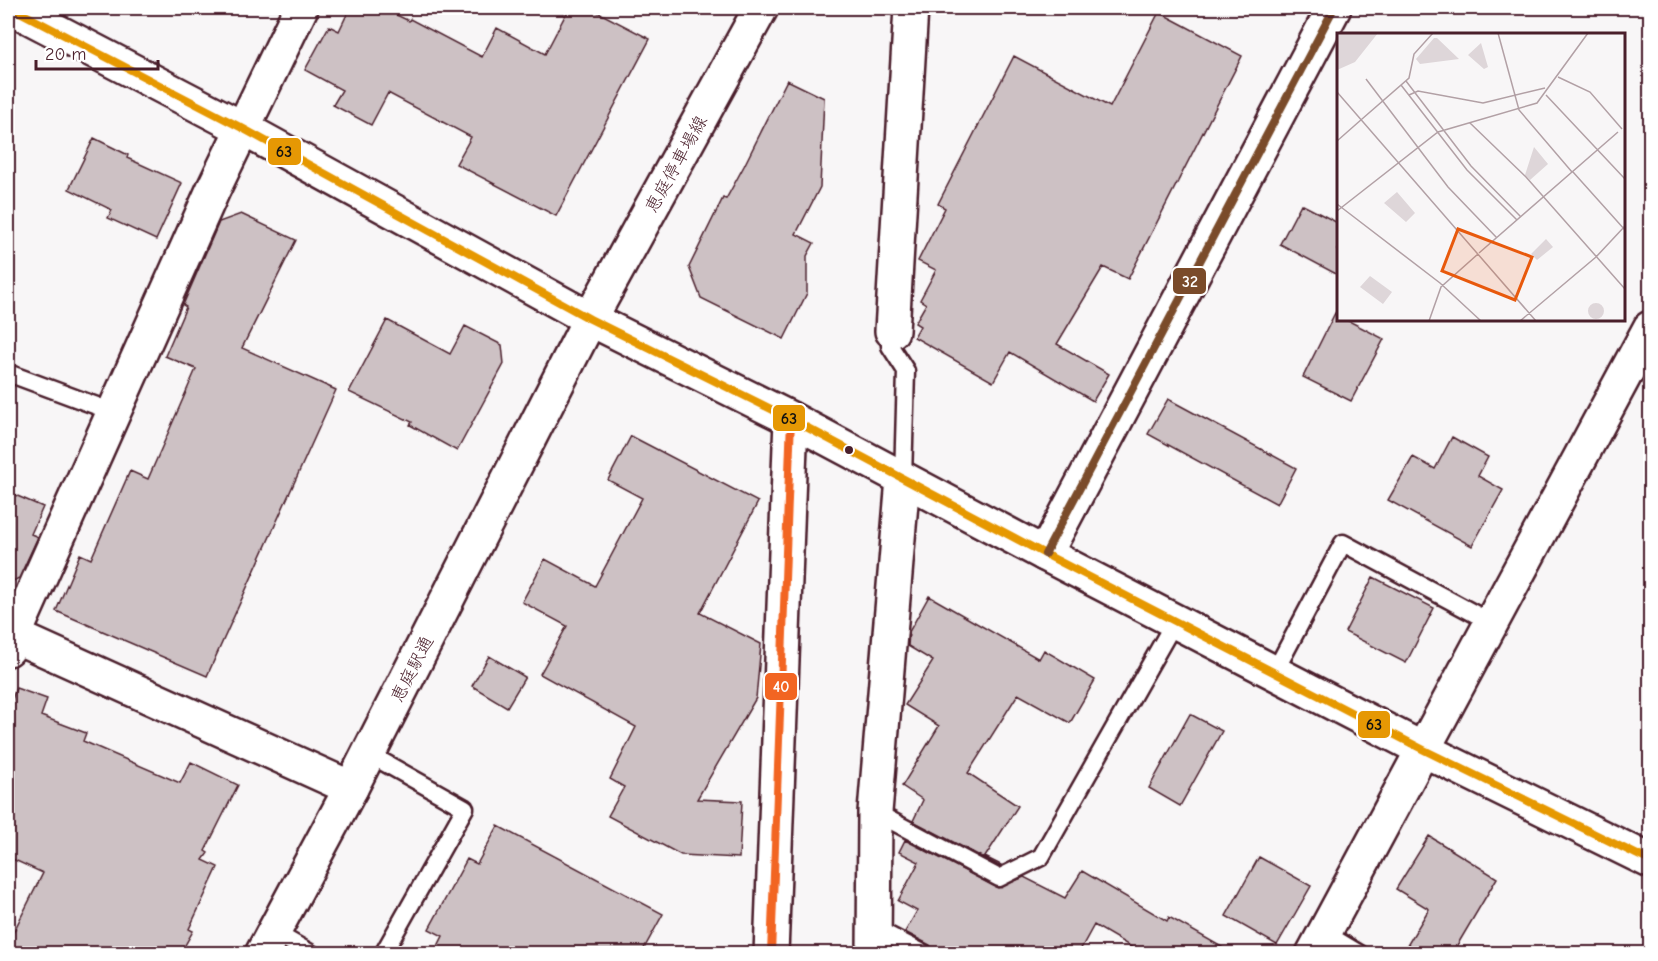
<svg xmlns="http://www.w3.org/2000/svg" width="1658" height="961" font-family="'Comic Neue','Klee One',sans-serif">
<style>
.building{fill:#cdc1c4;stroke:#4a1f2b;stroke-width:1.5}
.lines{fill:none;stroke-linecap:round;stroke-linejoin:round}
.lane-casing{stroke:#4a1f2b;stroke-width:21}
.street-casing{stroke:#4a1f2b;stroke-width:38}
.secondary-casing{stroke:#4a1f2b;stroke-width:38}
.primary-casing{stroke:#4a1f2b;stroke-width:38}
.lane{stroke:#fff;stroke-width:16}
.street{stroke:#fff;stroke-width:33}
.secondary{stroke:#fff;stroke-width:33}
.primary{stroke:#fff;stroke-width:33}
.bus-1-casing{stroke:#fff;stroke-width:12}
.bus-2-casing{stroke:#fff;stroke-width:12}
.bus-3-casing{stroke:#fff;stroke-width:12}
.bus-1{stroke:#e69804;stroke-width:8}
.bus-2{stroke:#7a4b2a;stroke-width:8}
.bus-3{stroke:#f26522;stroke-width:8}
.bus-dot{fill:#4a1f2b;stroke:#fff;stroke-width:2}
.labels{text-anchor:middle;stroke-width:4.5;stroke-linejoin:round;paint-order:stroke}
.street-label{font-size:18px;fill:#4a1f2b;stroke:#fff}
.inset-road{fill:none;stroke:#b2a0a5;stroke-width:1.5}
.view{fill:#e8590c;fill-opacity:0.15;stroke:#e8590c;stroke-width:3}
.inset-edge{fill:none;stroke:#4a1f2b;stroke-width:3}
.line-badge{stroke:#fff;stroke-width:2}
.badge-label{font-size:16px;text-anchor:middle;font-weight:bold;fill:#fff}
.pale-badge-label{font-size:16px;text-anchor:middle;font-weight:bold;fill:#111}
</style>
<rect width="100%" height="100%" fill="#f8f6f7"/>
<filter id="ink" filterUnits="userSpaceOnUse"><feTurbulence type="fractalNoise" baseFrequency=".0167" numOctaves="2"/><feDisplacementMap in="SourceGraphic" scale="12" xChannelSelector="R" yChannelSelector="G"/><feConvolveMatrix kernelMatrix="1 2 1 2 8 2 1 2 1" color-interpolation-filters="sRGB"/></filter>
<g filter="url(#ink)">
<path class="building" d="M350 8H382L409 21 410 19 482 57 497 28 545 54 569 8H590L650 39 556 216 456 164 471 137 388 93 371 125 333 105 342 90 305 70 329 26 339 31Z
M1159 12 1242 56 1128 279 1103 267 1057 344 1109 374 1093 401 1010 352 993 382 914 337 920 326 915 323 926 304 920 300 936 270 918 261 945 208 938 204 1014 56 1110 107Z
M787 80 824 98 820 187 796 234 814 243 807 256V293L784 339 701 298 689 267 723 198 726 199 744 166Z
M94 138 128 155 127 158 182 183 156 240 108 218 112 210 69 189Z
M1301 204 1338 223V275L1280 244Z
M241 214 296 240 242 348 336 390 207 676 56 611 80 554 91 559 130 471 148 479 196 369 165 356 186 307 183 305 219 222Z
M1335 313 1338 320H1347L1384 339 1351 401 1303 377Z
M387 320 450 354 465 326 502 345 504 364 457 451 410 425 412 422 349 392Z
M1168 399 1296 468 1277 504 1148 434Z
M631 436 758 502 700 613 761 644 756 698 697 799 742 801 739 858 681 855 608 816 624 787 610 779 636 727 540 674 567 626 522 602 545 559 595 586 642 498 608 480Z
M1452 437 1488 457 1478 476 1503 490 1472 546 1388 500 1413 457 1435 469Z
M8 492 43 507 31 534 38 537 19 578 11 582 8 590Z
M1373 577 1434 608 1406 663 1345 632Z
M929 596 1039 659 1044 650 1095 680 1070 723 1018 694 968 773 1018 806 985 857 1001 865 999 866 913 821 923 800 902 786 939 726 905 705 933 661 908 646 909 632Z
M489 656 525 677 507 707 472 686Z
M16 688 47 699 41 716 86 733 83 741 180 783 191 762 238 785 205 851 208 853 203 860 218 867 189 929 193 931 180 954H8V943L43 873 8 857V704L10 705Z
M1190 714 1222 731 1180 806 1149 788Z
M498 826 663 914 641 954H434L443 936 429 929 467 859 477 864Z
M1429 836 1497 878 1452 954H1402L1429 909 1396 889Z
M905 840 998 888 1024 877 1065 898 1082 871 1167 921 1169 917 1234 954H1143L1094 925 1078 954H935L930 945 905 932 917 911 898 901 919 862 899 852Z
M1259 857 1311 886 1277 945 1226 916Z"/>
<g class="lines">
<defs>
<path id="lane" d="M892 331 890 346 906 371 903 479
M8 373 113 412
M1274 673 1343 543 1492 623
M369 754 465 808 383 954
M875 812 999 878 1041 857 1175 621
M875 928 925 954
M274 932 312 954
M1325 933 1360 954"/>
<path id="street" d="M892 331 911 8
M1045 554 1334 8
M8 633 351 788
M8 649 213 190 301 8
M771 954 791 419
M874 954 875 812 903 479
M1313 954 1650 328"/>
<path id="secondary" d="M262 954 351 788 590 319 761 8"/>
<path id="primary" d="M12 8 242 128 590 319 791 419 1045 554 1424 750 1650 861"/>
</defs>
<use href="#lane" class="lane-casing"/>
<use href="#street" class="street-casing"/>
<use href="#secondary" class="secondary-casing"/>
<use href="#primary" class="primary-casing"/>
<use href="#lane" class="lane"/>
<use href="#street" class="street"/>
<use href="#secondary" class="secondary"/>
<use href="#primary" class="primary"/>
<defs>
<path id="bus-1" d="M12 8 242 128 590 319 791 419 1045 554 1424 750 1650 861"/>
<path id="bus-2" d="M1045 554 1334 8"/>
<path id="bus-3" d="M771 954 791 419"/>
</defs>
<use href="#bus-1" class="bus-1-casing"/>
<use href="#bus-2" class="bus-2-casing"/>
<use href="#bus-3" class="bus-3-casing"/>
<use href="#bus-1" class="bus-1"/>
<use href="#bus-2" class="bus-2"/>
<use href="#bus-3" class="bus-3"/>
</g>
</g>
<circle class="bus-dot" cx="849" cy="450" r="5"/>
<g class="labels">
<g class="street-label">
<text transform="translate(676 164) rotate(-61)" y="6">恵庭停車場線</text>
<text transform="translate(412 669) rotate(-63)" y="6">恵庭駅通</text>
</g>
</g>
<g transform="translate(1337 33)">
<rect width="288" height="288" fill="#f8f6f7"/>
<path d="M0 0H41L18 29 0 37ZM97 5H100L122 26 83 31 79 26ZM144 10 151 34 147 36 131 22ZM197 114 211 131 193 147 188 142ZM60 159 78 180 69 189 47 170ZM209 206 216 214 200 227 194 221ZM33 243 55 259 46 271 23 254ZM251 278a8 8 0 1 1 16 0a8 8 0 1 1-16 0Z" fill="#ded6d9"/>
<path class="inset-road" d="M161 0 182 77 235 139M221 44 253 59 285 96M29 46 111 154 160 205M69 48 134 133 184 184M64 52 130 137 180 187M0 59 199 288M72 62 81 58 146 70 208 55M209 62 288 146M25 86 72 45 77 21 96 0M133 90 189 144 288 256M0 108 25 86M236 139 288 197M0 171 103 250 144 288M0 178 101 99 200 70 251 0M142 220 281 99M92 288 104 254 141 221M183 288 259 224 288 193"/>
<path class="view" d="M121 196 195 224 178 267 105 238Z"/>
<rect width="288" height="288" class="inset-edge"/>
</g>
<g class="line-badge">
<rect x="267" y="137" width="35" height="29" rx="6" fill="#e69804"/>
<rect x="1172" y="267" width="35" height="28" rx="6" fill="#7a4b2a"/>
<rect x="772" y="404" width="34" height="28" rx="6" fill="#e69804"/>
<rect x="764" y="672" width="34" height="29" rx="6" fill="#f26522"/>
<rect x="1357" y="710" width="34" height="29" rx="6" fill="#e69804"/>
</g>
<g class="badge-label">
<text x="1190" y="287">32</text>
<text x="781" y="692">40</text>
</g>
<g class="pale-badge-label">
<text x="284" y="157">63</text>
<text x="789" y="424">63</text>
<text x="1374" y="730">63</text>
</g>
<rect width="1658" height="961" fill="none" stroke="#fff" stroke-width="30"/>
<rect x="15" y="15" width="1628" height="931" fill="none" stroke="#4a1f2b" stroke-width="2" filter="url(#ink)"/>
<path d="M36 60v9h122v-9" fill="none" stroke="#4a1f2b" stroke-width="3"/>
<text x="45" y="60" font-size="18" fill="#4a1f2b" stroke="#ffffff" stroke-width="4.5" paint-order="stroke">20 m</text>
</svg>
